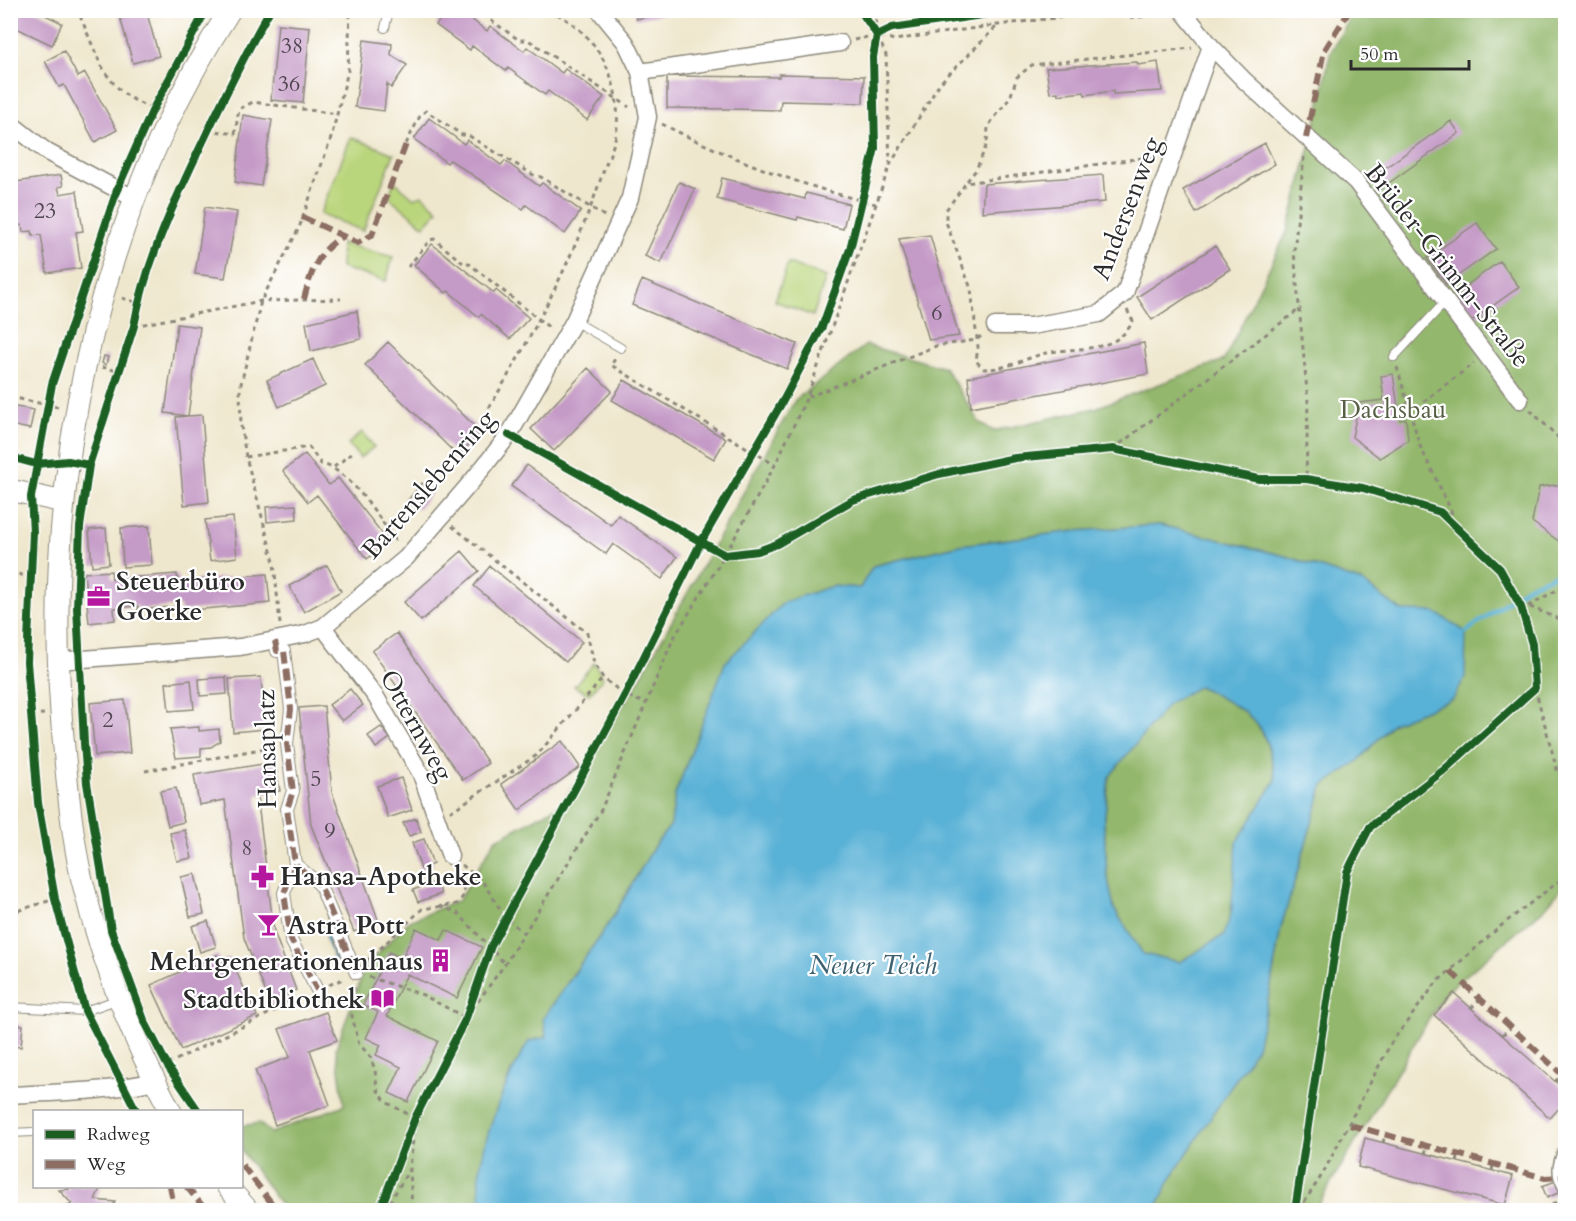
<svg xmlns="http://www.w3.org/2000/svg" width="1576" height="1221" font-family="Cardo,serif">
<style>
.green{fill:#bad67c;stroke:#728054;stroke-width:1.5}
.forest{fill:#93b76c;stroke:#5f714c;stroke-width:1.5}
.water{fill:#59b1d6;stroke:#426e80;stroke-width:1.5;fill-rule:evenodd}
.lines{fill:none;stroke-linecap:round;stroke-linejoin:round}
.stream{stroke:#59b1d6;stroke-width:4.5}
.building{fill:#c49ac6}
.service-casing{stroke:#8d897c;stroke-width:10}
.pedestrian-casing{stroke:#8d897c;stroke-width:14}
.minor-casing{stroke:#8d897c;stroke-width:19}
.tertiary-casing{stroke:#8d897c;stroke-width:23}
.path{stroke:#8d897c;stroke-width:3;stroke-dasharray:4.5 4.5;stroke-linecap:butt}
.service{stroke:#fff;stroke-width:8}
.pedestrian{stroke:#fff;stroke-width:12}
.minor{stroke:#fff;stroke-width:16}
.tertiary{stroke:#fff;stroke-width:21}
.quiet{stroke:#8d6e63;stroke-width:6;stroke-dasharray:12 6;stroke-linecap:butt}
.cycleway-casing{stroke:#fff;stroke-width:11}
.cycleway{stroke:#1b5e20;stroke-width:8}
.labels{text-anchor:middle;stroke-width:4.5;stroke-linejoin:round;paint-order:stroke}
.number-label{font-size:22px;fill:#514752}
.street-label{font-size:26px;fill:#2b2b2b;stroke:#fff}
.park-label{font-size:26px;fill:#565e43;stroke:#fff}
.poi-label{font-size:26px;font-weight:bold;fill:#2b2b2b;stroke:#fff;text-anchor:start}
.water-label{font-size:27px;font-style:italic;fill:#3d616f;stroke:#fff}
</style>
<rect width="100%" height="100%" fill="#fff"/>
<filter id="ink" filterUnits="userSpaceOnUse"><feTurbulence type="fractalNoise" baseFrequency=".0167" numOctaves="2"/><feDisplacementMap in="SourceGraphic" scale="12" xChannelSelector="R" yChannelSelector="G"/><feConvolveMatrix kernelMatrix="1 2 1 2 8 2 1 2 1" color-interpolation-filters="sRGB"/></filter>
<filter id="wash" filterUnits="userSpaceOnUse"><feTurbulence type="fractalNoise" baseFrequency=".008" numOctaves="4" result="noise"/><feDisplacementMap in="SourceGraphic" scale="24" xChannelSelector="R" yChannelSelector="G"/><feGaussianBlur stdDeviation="1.35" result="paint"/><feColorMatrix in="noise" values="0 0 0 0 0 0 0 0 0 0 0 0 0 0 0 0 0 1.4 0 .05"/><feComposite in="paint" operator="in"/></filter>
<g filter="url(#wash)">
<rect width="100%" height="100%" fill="#efe7cd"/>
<path class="green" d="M351 137 394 154 363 231 320 214Z
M394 181 414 198 422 195 438 210 424 226 389 197Z
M341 243 393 257 386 281 341 268Z
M788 263 826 277 813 316 775 301Z
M362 432 374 447 360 458 348 444Z
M594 663 603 678 589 694 574 686Z"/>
<path class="forest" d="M1354 11H1565V884L1545 908 1444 994 1315 1210H1155L1171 1178 1257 1047 1270 990 1281 927 1323 786 1358 761 1393 723 1453 699 1435 612 1402 611 1362 582 1289 557 1160 525 1075 531 960 545 873 566 860 588 832 586 690 755 675 795 671 825 655 845 613 917 543 1018 547 1037 511 1071 491 1129 479 1178 482 1210H284L242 1151V1126L259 1123 271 1133 344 1105 336 1048 365 967 409 921 458 901 495 840 562 804 640 678 795 400 866 345 945 368 979 422 993 431 1095 408 1224 360 1288 230 1314 132 1330 53Z
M1199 686C1254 716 1263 716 1276 780L1238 842 1231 914 1224 935 1180 962 1143 954 1114 909 1107 874 1104 824 1109 777 1169 702Z"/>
<path class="water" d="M1160 525 1289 557 1362 582 1402 611 1435 612 1466 632 1465 677 1453 699 1393 723 1358 761 1323 786 1281 927 1270 990 1257 1047 1171 1178 1155 1210H482C481 1200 479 1188 479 1178 483 1135 507 1077 529 1041L547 1037 543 1019 613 917 655 845 671 825 675 795 725 663 784 602 832 586 860 588 873 566 960 545 1075 531ZM1199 686C1254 716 1264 716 1276 780L1237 842 1231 914 1224 935 1180 962 1143 954 1114 909 1107 874 1104 824 1109 777 1169 703Z
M335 932 345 956 335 961 325 936Z"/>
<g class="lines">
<path class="stream" d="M1466 632 1528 586 1566 570"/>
</g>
<g id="blocks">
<path class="building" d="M10 10H35L62 23 52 45 10 25Z
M118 10H146L159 56 133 63Z
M447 10H459L487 31 490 26 524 51 527 47 562 73 565 69 604 97 587 120 548 91 545 95 508 68 506 71 472 46 470 50 436 25Z
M634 10H671V12L636 19Z
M278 24 310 27 303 103 271 100Z
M364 40 392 44 391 55 407 65 391 88 387 84 384 111 355 107Z
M64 51 78 77 85 73 117 130 95 142 64 85 59 87 45 61Z
M1137 62 1138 65 1158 62 1162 91 1113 94V91L1085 95 1084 92 1058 95V92L1050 93 1046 68Z
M779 74 864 76 863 103 781 101 780 110 667 108V76L779 77Z
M243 115 272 120 261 186 235 182Z
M429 118 464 144 467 140 501 165 505 161 539 186 542 183 581 211 565 234 526 205 523 209 450 160 447 163 414 139Z
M1451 121 1459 133 1379 190 1371 178Z
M1265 143 1275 164 1196 213 1183 190Z
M61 175 63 186 58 187 60 194 77 191 83 231 76 232 81 268 47 273 41 235 33 236 32 231 23 232 22 225 10 227V183Z
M1103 175 1105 202 982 212 984 184Z
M722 178 805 199 806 193 849 204 843 229 798 217 797 220 717 199Z
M679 182 695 189 661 263 645 256Z
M205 207 237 212 225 278 195 274Z
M1477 223 1496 249 1446 284 1427 258Z
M930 235 959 336 929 340 899 239Z
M432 244 494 293 496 290 529 318 510 339 481 314 479 317 448 291 446 293 414 265Z
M1215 246 1230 269 1152 320 1137 297Z
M1500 261 1519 287 1470 322 1451 297Z
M642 280 797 344 787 369 632 305Z
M357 311 361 339 311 351 306 323Z
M177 324 200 327 188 416 202 415 209 502 184 505 176 417 188 416 165 413Z
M388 342 481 432 458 456 365 365Z
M1144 343 1148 374 971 407 968 377Z
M104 356 108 357 106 365 102 363Z
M313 359 325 386 279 407 267 380Z
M588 368 612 391 554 451 531 429Z
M1393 374 1400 420 1406 419 1408 440 1380 458 1352 437 1359 403 1384 400 1381 376Z
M624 380 726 439 714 459 612 400Z
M10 406 34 410 30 429 10 425Z
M305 454 329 485 338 478 389 542 367 559 317 495 308 502 283 471Z
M1566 459V539L1560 542 1532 522 1539 487 1564 484 1561 460Z
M527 465 611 525 618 515 677 557 662 579 613 544 606 554 511 486Z
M422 483 432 492 418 509 407 501Z
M296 505 297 519 267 522 266 507Z
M233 517 237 557 210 561 205 520Z
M149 526 152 565 123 567 121 528Z
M106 528 109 564 92 566 89 530Z
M462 551 479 571 421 621 404 602Z
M327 565 341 591 304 612 289 586Z
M490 566 582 642 566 662 474 586Z
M111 571 112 579 177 574 178 582 267 574 270 603 181 611 180 606 138 610V606L114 608 115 620 89 623 84 573Z
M397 633 488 763 463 780 372 651Z
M226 677 227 694 200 696 199 679Z
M261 677 265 729 233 732 229 679Z
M191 680 194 709 169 711 166 683Z
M350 689 363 705 342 721 329 705Z
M125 700 130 753 95 756 90 703Z
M324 706 332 792 379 922 354 932 311 825 299 708Z
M199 727V731L219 729 220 741 211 747 201 748V756L176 758 170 729Z
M381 727 390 738 376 748 368 736Z
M562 741 580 767 519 810 501 784Z
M275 762 280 791 257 795 274 932 296 990 287 994 289 1001 272 1008 244 938 225 800 199 805 194 775Z
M401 778 412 810 388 818 377 786Z
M176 788 184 822 168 826 160 791Z
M416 818 421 832 409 836 403 823Z
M185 830 192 858 177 861 170 833Z
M424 839 433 864 421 869 412 843Z
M195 874 204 914 190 917 181 877Z
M437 881 441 894 418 902 413 890Z
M208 921 216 947 200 952 192 926Z
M416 928 441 940 446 930 482 947 457 998 407 974 387 1016 438 1041 408 1102 389 1093 401 1067 376 1055 381 1045 366 1038 378 1012 363 1005 389 952 402 958Z
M217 955 220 962 230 958 257 1016 181 1050 151 985Z
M1454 993 1566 1091V1101L1550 1118 1434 1015Z
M326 1012 337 1040 310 1050 330 1105 275 1125 255 1070 290 1057 279 1029Z
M10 1024 23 1025 21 1047 10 1046Z
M1365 1138 1513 1176 1505 1205 1358 1167Z
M1556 1181 1560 1192 1547 1198 1542 1186Z
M68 1186H101L95 1200 115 1202 112 1208 118 1210H60L72 1204 59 1190 69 1189Z"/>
</g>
</g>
<g filter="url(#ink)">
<use href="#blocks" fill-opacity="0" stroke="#8d897c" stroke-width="1.5"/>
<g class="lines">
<defs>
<path id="service" d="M385 28 389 10
M574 321 621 348
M1394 357 1446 301
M10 1007 85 1011 119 999
M10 1133 34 1132"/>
<path id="pedestrian" d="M275 641 277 651H284L291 709 287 744 293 791 287 809 295 864 320 885 356 973
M295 864 284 893 291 940 317 990"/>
<path id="minor" d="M1182 10 1211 46 1245 81 1356 182 1520 400
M640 72 840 43
M10 123 47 152 135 199
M995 326H1031L1099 314 1125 293 1211 46
M323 627 376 697 421 774 450 856
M57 661 240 647 305 634 323 627 406 558 473 480 509 435 574 321 630 198 648 117 640 72 626 43 599 10
M10 1095C59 1092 107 1092 155 1081
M1566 1152C1561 1165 1559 1173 1566 1185"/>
<path id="tertiary" d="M10 490 63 502
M171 1112C132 1039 101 959 82 880 72 837 68 791 64 748 39 495 91 226 230 10
M227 1186 248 1210"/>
</defs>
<use href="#service" class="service-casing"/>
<use href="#pedestrian" class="pedestrian-casing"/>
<use href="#minor" class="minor-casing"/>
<use href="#tertiary" class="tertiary-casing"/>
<path class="path" d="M73 10 80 16C100 60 103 90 153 109
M476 10 519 40H528L629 107
M875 10 877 35 886 55 890 163
M1036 10 1038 18
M854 40 877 35 894 40C961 30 1028 20 1096 14 1117 13 1141 24 1159 10
M662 124C729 158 803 187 876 204
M208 130 235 134 239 109 253 102 337 114
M406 144 421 114 426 111 462 135H468C490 150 512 161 535 176L541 177 606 217
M1304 157 1294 252 1308 402 1306 479
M967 181 976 170 987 144 988 126 1010 98 1017 77 1032 65 1192 48
M408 267 430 240 434 239 463 263 467 262 551 329
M122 298 138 303
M1127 310 1133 321C1116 355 1077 346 1046 353 1025 358 1006 370 984 369L976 361 978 347 971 289 946 222V210L966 183 1156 156
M134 326 261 301 341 299
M615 359 611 365 775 465
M102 367 118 371
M1397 367 1420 446 1451 510 1454 526
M10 397 58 407
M808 397 936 346 976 340 984 334
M489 408C533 334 575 257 602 175 607 160 616 143 617 127 621 77 596 31 549 10
M1530 410 1566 445
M1409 413 1474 363
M1113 449 1301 308
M246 457 309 447 321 464C350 469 380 520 398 544
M334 467 352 453
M452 526 587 633 594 663 603 678 625 695 644 703
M10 571 30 578
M1528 606 1566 585
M1521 607 1528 606 1566 622
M280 624 274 562 246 457 241 426 240 388 261 301 299 228 331 138 348 71 350 10
M1535 688 1557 770 1566 785
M31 715 44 714
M145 771 276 746
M450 812 537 755 603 678
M462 865 482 881 506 918 525 934
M440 906 458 913 505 964
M10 913 55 899
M367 961 422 909 457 904 465 894 456 870
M369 977 423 995 466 1018 505 964 601 810 673 639 725 555 775 465 807 397 890 165 940 83 998 25
M329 985 345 978
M354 987 352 1016 359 1044 370 1056 375 1070 377 1089 386 1102 415 1118 410 1169 412 1210
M1471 1008 1480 999
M1502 1035 1510 1028
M168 1064 304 996
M1555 1082 1561 1075
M1383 1143 1385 1134
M1425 1154 1427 1146
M1457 1162 1459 1154
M1492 1171 1493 1164
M385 1210 409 1170
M1299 1210 1322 1175 1391 1043 1436 983 1502 925 1566 876
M1545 1210 1560 1199"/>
<use href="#service" class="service"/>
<use href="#pedestrian" class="pedestrian"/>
<use href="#minor" class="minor"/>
<use href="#tertiary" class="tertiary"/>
<path class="quiet" d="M1306 138 1324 51 1350 10
M302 217 358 243 372 235 406 144
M304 299C311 271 318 251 343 236
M275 641 277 651H284L291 709 287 744 293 791 287 809 295 864 320 885 356 973
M295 864 284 893 291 940 317 990
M1450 971 1566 1078
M1350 1125 1545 1178 1561 1177
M242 1165 277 1210
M170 1186 175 1210
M186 1186 206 1210"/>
<defs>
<path id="cycleway" d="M877 35 892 28 1017 10
M509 435 725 555 758 551 777 544 853 500 939 474 1015 458 1113 449 1259 479H1306L1363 488 1440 512 1500 569 1521 607 1532 644 1535 688 1444 770 1370 827 1347 872 1295 1210
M10 457 36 464 68 461 89 465
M137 1112 85 1011 55 899 38 803 27 662 33 532 31 497 52 384 117 190 153 109 206 10
M199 1112 167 1065 144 1020 111 930 87 783 84 743 77 608 80 527 89 465 134 326C145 266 171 209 197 154 220 105 243 57 270 10
M380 1210 415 1118 466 1018 491 946 625 695 701 542 784 399 822 327 850 249 875 148 873 57 877 35 860 10"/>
</defs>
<use href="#cycleway" class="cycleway-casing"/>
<use href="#cycleway" class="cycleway"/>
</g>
</g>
<defs>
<symbol id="office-bare" viewBox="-9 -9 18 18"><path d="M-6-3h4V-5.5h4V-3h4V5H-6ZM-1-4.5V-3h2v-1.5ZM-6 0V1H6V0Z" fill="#b5179e" stroke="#fff" stroke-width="2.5" paint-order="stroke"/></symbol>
<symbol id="pharmacy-bare" viewBox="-9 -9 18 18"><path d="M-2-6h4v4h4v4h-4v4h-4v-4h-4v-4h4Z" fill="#b5179e" stroke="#fff" stroke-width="2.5" paint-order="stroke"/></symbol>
<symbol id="bar-bare" viewBox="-9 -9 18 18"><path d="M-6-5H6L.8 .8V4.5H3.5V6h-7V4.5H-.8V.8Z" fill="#b5179e" stroke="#fff" stroke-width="2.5" paint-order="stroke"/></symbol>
<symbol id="building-bare" viewBox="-9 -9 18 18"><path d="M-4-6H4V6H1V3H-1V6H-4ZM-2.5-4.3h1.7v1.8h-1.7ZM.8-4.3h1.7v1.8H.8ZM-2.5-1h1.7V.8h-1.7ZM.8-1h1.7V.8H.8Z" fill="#b5179e" stroke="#fff" stroke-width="2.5" paint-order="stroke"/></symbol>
<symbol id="library-bare" viewBox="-9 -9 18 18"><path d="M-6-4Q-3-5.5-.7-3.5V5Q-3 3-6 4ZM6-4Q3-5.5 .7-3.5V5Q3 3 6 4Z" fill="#b5179e" stroke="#fff" stroke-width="2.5" paint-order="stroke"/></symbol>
</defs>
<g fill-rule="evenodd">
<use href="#office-bare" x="82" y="580" width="33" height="33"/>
<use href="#pharmacy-bare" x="246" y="860" width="33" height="33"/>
<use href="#bar-bare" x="252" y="908" width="33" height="33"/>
<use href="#building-bare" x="424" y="944" width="33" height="33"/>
<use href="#library-bare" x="366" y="982" width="33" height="33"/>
</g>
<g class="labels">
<g class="number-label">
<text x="292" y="53">38</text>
<text x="289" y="91">36</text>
<text x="45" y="218">23</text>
<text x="937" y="320">6</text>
<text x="108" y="727">2</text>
<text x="316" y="786">5</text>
<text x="330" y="838">9</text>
<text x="247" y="855">8</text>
</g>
<g class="street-label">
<text transform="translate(1126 208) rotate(-69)" y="9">Andersenweg</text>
<text transform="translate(1448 265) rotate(52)" y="9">Brüder-Grimm-Straße</text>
<text transform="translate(428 484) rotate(-49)" y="9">Bartenslebenring</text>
<text transform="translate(417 725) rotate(61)" y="9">Otternweg</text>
<text transform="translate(266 749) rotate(-91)" y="9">Hansaplatz</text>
</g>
<g class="park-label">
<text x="1393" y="418">Dachsbau</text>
</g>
<g class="poi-label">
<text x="116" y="590">Steuerbüro<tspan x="116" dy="30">Goerke</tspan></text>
<text x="280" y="885">Hansa-Apotheke</text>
<text x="287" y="934">Astra Pott</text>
<text x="423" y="970" text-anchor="end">Mehrgenerationenhaus</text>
<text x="364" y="1008" text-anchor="end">Stadtbibliothek</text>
</g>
<g class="water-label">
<text x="873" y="974">Neuer Teich</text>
</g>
</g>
<rect width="1576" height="1221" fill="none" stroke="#fff" stroke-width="36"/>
<rect x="33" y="1110" width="210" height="78" fill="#ffffff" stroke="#aaaaaa" stroke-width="1.5"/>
<rect x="45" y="1130" width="30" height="9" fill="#1b5e20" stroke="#aaaaaa" stroke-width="1.5"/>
<text x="87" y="1140" font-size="18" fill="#2b2b2b">Radweg</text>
<rect x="45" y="1160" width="30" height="9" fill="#8d6e63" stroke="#aaaaaa" stroke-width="1.5"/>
<text x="87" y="1170" font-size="18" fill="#2b2b2b">Weg</text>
<path d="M1351 60v9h118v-9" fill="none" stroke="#2b2b2b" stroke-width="3"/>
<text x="1360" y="60" font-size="18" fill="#2b2b2b" stroke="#ffffff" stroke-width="4.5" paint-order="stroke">50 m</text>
</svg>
